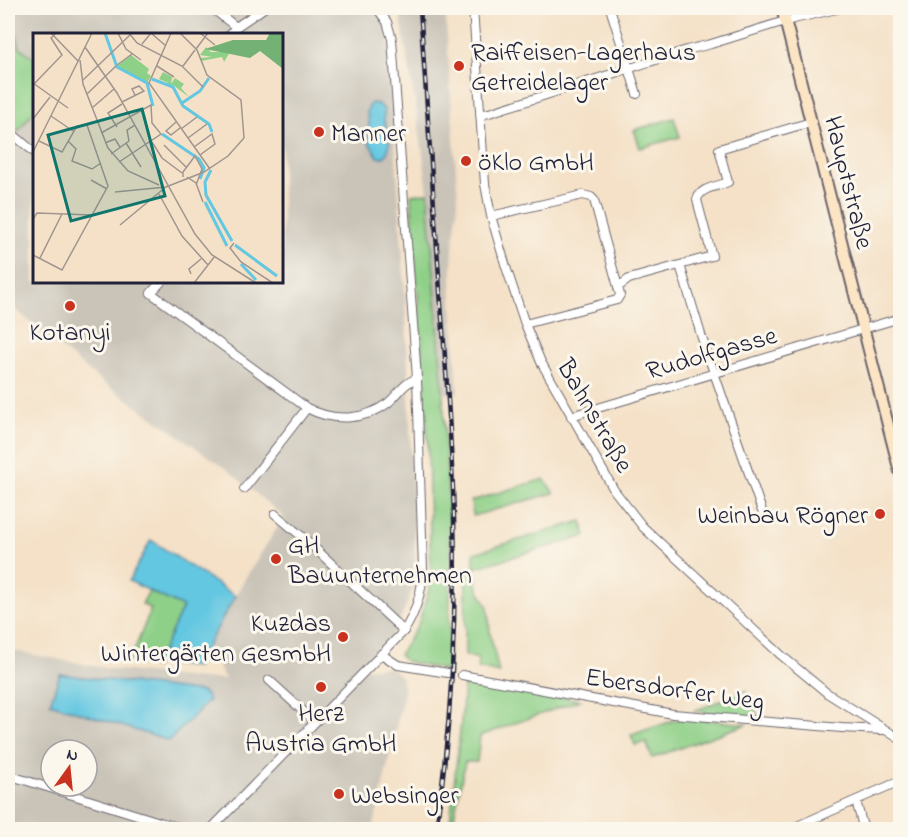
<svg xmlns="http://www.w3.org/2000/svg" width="908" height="837" font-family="'Indie Flower',sans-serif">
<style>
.industrial{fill:#c9c3b8;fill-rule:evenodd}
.green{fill:#8fd088;stroke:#587962;stroke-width:1.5}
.water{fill:#63c7e1;stroke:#42748e;stroke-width:1.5}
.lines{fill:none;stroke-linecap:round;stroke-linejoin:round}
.street-casing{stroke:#6c656c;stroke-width:10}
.secondary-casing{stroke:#6c656c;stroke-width:14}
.street{stroke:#fff;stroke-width:8}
.secondary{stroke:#fce5c4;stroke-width:10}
.rail-casing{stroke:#22223b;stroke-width:4.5}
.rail{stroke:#fbf7ec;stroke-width:2;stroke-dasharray:7;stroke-linecap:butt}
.poi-dot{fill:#c8321e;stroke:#fbf7ec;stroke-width:2}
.labels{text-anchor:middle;stroke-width:6;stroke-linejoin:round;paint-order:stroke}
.poi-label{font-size:26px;fill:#22223b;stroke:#fbf7ec;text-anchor:start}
.street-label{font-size:26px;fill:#22223b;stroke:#fbf7ec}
.inset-river{fill:none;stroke:#63c7e1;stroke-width:3}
.inset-road{fill:none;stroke:#a0958f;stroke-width:1.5}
.view{fill:#0f766e;fill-opacity:0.15;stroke:#0f766e;stroke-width:3}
.inset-edge{fill:none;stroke:#22223b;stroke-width:3}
</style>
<rect width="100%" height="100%" fill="#fbf7ec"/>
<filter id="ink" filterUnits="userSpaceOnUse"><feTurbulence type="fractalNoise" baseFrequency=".0167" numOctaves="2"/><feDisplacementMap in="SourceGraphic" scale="12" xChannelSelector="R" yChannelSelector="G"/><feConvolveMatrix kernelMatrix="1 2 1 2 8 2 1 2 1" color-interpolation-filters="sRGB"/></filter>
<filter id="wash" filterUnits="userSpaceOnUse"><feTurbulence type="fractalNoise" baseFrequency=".008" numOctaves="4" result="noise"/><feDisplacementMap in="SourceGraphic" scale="24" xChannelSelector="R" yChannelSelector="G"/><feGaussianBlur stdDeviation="1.35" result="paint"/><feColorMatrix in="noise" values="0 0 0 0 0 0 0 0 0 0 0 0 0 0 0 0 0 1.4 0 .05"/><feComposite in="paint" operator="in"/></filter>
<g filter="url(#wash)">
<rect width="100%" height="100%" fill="#f4e1c7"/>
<path class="industrial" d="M8 8H386L405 292 416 582 395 631 359 669 391 667 401 677 404 692 373 829H8V649L19 652 110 669 203 679H225L207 646 246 577 284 517 228 470 97 378 8 303ZM34 34H282V282H34ZM51 750H87V786H51Z
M399 8H445L457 186 458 202 453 248 451 286 458 393 443 394 428 191 418 120Z"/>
<path class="green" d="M8 24 14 29 20 47 34 59V111L18 131 8 123Z
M674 118 680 137 640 148 634 130Z
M428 193 443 394 451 554 448 671 405 661 399 655 418 625 431 583 428 444 411 194Z
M544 479 554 493 473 516 471 501Z
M582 521 586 536 474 568 478 589 488 607 490 633 499 673 478 668V659L465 655 466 569 474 568V553Z
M149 591 183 607 155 667 130 661 151 609 142 604Z
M464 685 526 691 580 700 480 736 477 762H465L454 817V829L449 830 461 722Z
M746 691 759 718 694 711Z
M681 718 747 724 652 758 646 742 635 745 631 735Z"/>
<path class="water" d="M373 103 378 104 384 109C385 114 383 120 385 124 389 134 393 147 384 157H378L368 141 369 122 367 111 370 104Z
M151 540 235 596 207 646 197 667 157 663 183 607 129 581Z
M60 674 203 692 209 700 169 741 50 703Z"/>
</g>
<g filter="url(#ink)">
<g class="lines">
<defs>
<path id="street" d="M212 8 236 27
M473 8 485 184 491 216 506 267 525 324 541 362 614 490 643 527 781 655 827 693 900 739
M610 8 637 94
M230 34 236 27 264 8
M480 115 489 113 687 50 711 44 785 21 841 8
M8 130 34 152
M491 216 583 195 591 197 594 200 618 287
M680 265 702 338 763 514
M161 282 151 293 307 408C333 422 364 421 388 403 400 393 401 385 417 378
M525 324 617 300 620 295 618 287 629 279 712 256 697 200C700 187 717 187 728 182L719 149 811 122
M571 416 900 318
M244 489 307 408
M275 514 306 540 404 631
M381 654 398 665 448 673
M462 675 673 714 842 728 882 730
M269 680 315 722
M8 775 163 823 191 830
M856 801 864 830
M210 830 404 631C416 612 422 592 423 570L417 378 392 39 387 22 377 8
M788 830 900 781"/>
<path id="secondary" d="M782 8 900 472"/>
</defs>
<use href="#street" class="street-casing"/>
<use href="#secondary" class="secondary-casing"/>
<use href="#street" class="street"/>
<use href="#secondary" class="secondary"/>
<defs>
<path id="rail" d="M420 8C427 102 434 197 440 292 446 367 452 443 454 518 457 622 451 727 436 830"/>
</defs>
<use href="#rail" class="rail-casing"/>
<use href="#rail" class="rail"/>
</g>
</g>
<g class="poi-dot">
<circle cx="459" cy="66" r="6"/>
<circle cx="319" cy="132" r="6"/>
<circle cx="466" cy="161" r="6"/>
<circle cx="70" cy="306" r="6"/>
<circle cx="880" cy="514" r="6"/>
<circle cx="276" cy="559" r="6"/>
<circle cx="343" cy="637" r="6"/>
<circle cx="321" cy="687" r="6"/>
<circle cx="339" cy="794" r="6"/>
</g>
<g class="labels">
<g class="poi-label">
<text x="471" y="60">Raiffeisen-Lagerhaus<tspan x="471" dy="30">Getreidelager</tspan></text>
<text x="331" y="141">Manner</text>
<text x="478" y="170">öKlo GmbH</text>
<text x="70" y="340" text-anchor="middle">Kotanyi</text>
<text x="868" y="523" text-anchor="end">Weinbau Rögner</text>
<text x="288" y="553">GH<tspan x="288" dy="30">Bauunternehmen</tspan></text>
<text x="331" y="631" text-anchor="end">Kuzdas<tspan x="331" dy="30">Wintergärten GesmbH</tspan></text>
<text x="321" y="721" text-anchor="middle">Herz<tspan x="321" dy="30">Austria GmbH</tspan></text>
<text x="351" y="803">Websinger</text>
</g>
<g class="street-label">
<text transform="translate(850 182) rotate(76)" y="9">Hauptstraße</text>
<text transform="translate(711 352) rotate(-16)" y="9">Rudolfgasse</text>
<text transform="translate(596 415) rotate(60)" y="9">Bahnstraße</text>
<text transform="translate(675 688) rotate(8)" y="9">Ebersdorfer Weg</text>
</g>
</g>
<g transform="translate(33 33)">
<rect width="250" height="250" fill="#f4e1c7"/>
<path d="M173 14 178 19H197L191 29 189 24 168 28 167 25 179 24 167 22ZM98 22 116 36 114 40 118 43 114 50 84 33ZM130 39 139 44 138 51 142 45 151 51 148 55 156 64 140 52H132L135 50 126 46Z" fill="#8fd088"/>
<path d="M237 0H250V36L227 18 217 25 172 16 200 7H233Z" fill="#73b274"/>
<path class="inset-river" d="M72 0 84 34 114 50 120 73M119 46 140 54 150 73 176 91 179 99M149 70 167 58 176 45M129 101 166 126 171 135 167 146M178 137 172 149 173 162 199 208M172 169 194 213M202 212 244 243M208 231 223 247"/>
<path class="inset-road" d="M18 0 45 28M85 0 93 16 108 27M96 0 104 10 149 33 170 54M138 0 116 50 177 136M167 0 182 12M109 11 118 0 133 13M52 14 84 60 162 201 179 222 223 250M163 16 175 0M47 27 50 51 75 115 95 138 126 152M84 32 99 21M124 33 141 44M150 33 162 17M50 47 97 2M0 50 35 75M1 51 29 22 18 5 23 0M54 61 83 33M89 69 111 58 106 53 99 56 102 62M59 75 81 56M18 83 40 98M0 86 17 64M143 89 133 98 138 102 147 95M84 94 75 80 89 71M148 96 164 84M68 100 118 72 119 90 128 101 86 129M155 105 174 91M35 108 43 116 39 128 59 136 68 130M119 109 129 125 149 140M72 110 82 106 87 114M93 110 108 134M131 112 153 134M161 114 179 101 182 111 167 122M0 119 59 0M78 121 96 108 94 97 102 92M150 144V139L162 123 169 136 163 152M154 144 163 150 170 169M58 147 74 156M82 159 133 154 171 139 195 123 211 105 208 67 174 42 164 17 147 0M126 161 149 203 175 232M0 186 4 180 59 182M87 192 134 153M201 210 197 215 208 229 240 250M0 222 29 237 75 153 54 92 44 93 29 119 6 108M7 225 29 181M158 241 156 236 168 226M161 250 182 223"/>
<path class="view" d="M109 76 132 163 38 188 15 102Z"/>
<rect width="250" height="250" class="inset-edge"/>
</g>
<rect width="908" height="837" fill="none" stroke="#fbf7ec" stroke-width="30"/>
<g transform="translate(69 768) rotate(15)"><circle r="28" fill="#fbf7ec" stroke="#a4a2a5" stroke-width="1.5"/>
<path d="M0-4.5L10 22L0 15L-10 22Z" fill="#c8321e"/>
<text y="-9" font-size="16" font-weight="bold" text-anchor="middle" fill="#22223b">N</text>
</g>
</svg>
